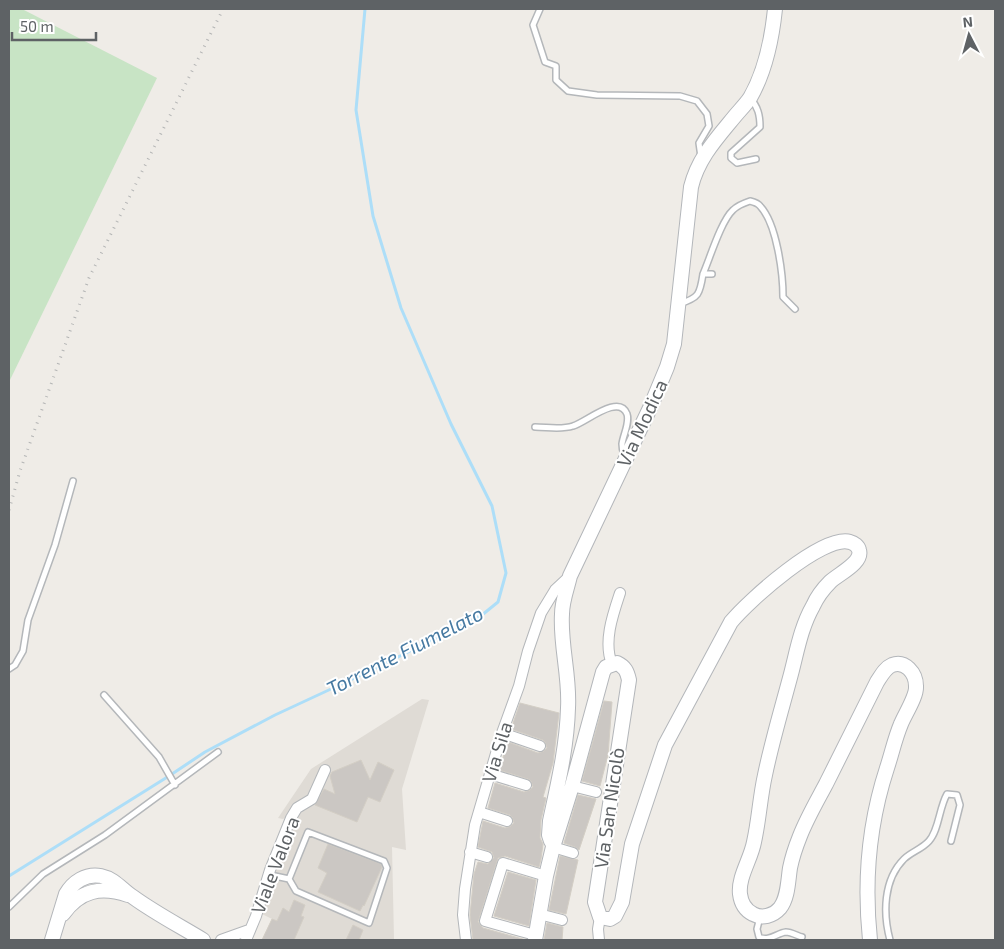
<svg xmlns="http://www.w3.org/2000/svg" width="1004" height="949" font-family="'Exo 2',sans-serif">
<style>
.education{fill:#dfdbd5}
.green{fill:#c8e4c5}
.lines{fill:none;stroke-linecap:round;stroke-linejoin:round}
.stream{stroke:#addef8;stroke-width:3}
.building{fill:#cbc7c3;stroke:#d3cec5}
.lane-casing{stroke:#b4b7ba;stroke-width:8}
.street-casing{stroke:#b4b7ba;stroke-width:12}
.secondary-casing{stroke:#b3b6ba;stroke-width:16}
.lane{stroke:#fff;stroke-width:5}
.street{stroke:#fff;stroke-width:10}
.secondary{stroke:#fff;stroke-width:14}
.rail{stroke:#b4b5b5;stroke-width:3;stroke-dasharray:1 6;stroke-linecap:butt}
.labels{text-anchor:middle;stroke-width:4;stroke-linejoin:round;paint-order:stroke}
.street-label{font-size:19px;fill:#5e6265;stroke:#fff}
.water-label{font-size:20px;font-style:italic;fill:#477aa2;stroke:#fff}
</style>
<rect width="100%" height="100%" fill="#efece7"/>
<path class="education" d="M422 699 429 700 402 789 406 850 392 847 394 939 392 940 385 939 384 940H262L272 919 262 914 271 890 278 882 274 873 296 823V819L287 816 283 819 278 818 311 769Z"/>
<path class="green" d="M9 9H22L157 78 9 382Z"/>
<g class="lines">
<path class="stream" d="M9 876 169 776 205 752 275 715 374 669 482 615 498 602 506 573 492 506 451 424 401 308 373 216 356 110 365 9"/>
</g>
<path class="building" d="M604 701 612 702 608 755 600 786 582 781Z
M520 703 559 713 553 763 543 797 546 798 541 820 540 838 543 844 541 859 539 867 505 856 498 858 478 922 483 928 526 940H473L470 915 474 874 478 862 488 864 494 858 492 852 478 847 483 821 505 828 511 826 514 823 512 817 510 815 488 808 495 783 524 792 530 790 533 787 531 781 528 779 499 770 508 742 538 753 544 751 547 748 545 742 543 740 511 729Z
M361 760 370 780 378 762 394 770 380 802 368 797 357 822 315 805 324 789 335 794 330 776 332 772Z
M578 795 596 799 579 850 575 847 564 843Z
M328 844 381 864 382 867 364 906 363 905 360 911 318 892 327 873 318 868Z
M560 856 578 860 566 914 549 910Z
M508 872 536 880 529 926 494 916Z
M294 900 305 905 301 916 304 917 294 940H262L272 919 277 921 283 908 289 912Z
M547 923 563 927 562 940H544Z
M353 925 363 930 359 940H346Z"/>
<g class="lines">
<defs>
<path id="lane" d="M540 9 533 25 545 62 556 66V80L568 91 597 95 680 96 697 101 707 114 709 126 699 143 701 157
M750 98C758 107 760 115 760 127L731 153V158L737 163 756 159
M703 274C710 258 721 221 733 210 738 205 744 203 750 201 754 202 758 203 760 206 777 224 783 274 783 297L795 309
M679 304C699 298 700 294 703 274H712
M535 427C547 427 561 430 573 426 585 423 619 393 627 414 630 423 623 435 622 444 622 448 623 452 624 455
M9 669 15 665 23 651 28 620 55 545 73 481
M104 695 159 757 175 785
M268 877 275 876 289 879 296 891 369 923 387 868 384 861 308 832 289 879
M9 907 43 874 105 835 218 752
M760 917 757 929 759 937C769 942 777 933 786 932 791 932 798 936 802 937
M890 940C883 914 883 880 904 859 911 852 922 849 929 841 939 830 939 808 947 794L957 795 960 805 951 841"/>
<path id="street" d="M612 664C603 642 613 614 620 593
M502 733 540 746
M490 774 526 785
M572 786 596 792
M479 812 507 821
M553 847 573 853
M470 852 487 857
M539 914 562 920
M535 935 485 921 503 863 546 876
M221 940 249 930
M246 940 256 916 270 870 291 818 297 808 312 799 325 770
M466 940 463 915 465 889 475 825 502 733 519 686 528 651 541 613 555 590 570 576
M599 940 598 929 600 917"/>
<path id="secondary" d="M551 841 549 835 550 821C558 784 567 746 568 708 570 676 560 645 562 614 562 601 567 589 570 576L650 408 667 367 674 344 691 187C698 158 717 138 735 116 740 110 746 104 750 98 765 72 772 38 775 9
M63 914C80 890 101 886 128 895
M52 940 66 894C73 882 86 873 101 876 115 879 122 890 133 897 155 913 180 926 203 940
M535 940 546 876 553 847 572 786 603 672 606 667 617 663C625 667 627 671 629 680L595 902 600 917 610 919 615 916 622 902 632 844 665 745 731 622C748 601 823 534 850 542 854 543 858 546 859 550 863 563 838 574 830 582 823 589 817 597 813 606 801 627 797 651 791 674 782 708 772 741 765 775 760 797 759 820 754 842 751 859 738 877 740 894 741 902 745 910 753 914 762 919 773 916 780 908 788 898 788 881 790 868 792 858 796 846 800 836 807 818 817 801 826 784 843 750 860 716 877 682 881 676 885 668 892 665 905 660 916 673 916 686 917 696 905 714 901 724 895 738 892 753 887 768 869 823 864 883 870 940"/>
</defs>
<use href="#lane" class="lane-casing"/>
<use href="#street" class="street-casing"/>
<use href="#secondary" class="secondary-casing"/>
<use href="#lane" class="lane"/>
<use href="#street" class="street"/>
<use href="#secondary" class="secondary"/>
<path class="rail" d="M9 510 20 471 89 278 223 9"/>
</g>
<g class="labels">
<g class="street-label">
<text transform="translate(642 423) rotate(-65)" y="7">Via Modica</text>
<text transform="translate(497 752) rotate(-73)" y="7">Via Sila</text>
<text transform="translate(609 808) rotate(-82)" y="7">Via San Nicolò</text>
<text transform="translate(275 865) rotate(-69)" y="7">Viale Valora</text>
</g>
<g class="water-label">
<text transform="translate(405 651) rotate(-27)" y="7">Torrente Fiumelato</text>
</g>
</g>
<rect width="1004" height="949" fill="none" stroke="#5e6265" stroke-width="20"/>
<g transform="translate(969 35) rotate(354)" stroke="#ffffff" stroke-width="4" paint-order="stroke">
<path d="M0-4L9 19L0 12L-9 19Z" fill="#5e6265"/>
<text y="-8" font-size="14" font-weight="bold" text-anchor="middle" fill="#5e6265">N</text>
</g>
<path d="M12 32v8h84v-8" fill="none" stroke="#5e6265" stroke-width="2.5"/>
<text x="20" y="32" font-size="15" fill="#5e6265" stroke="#ffffff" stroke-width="4" paint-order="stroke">50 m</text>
</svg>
